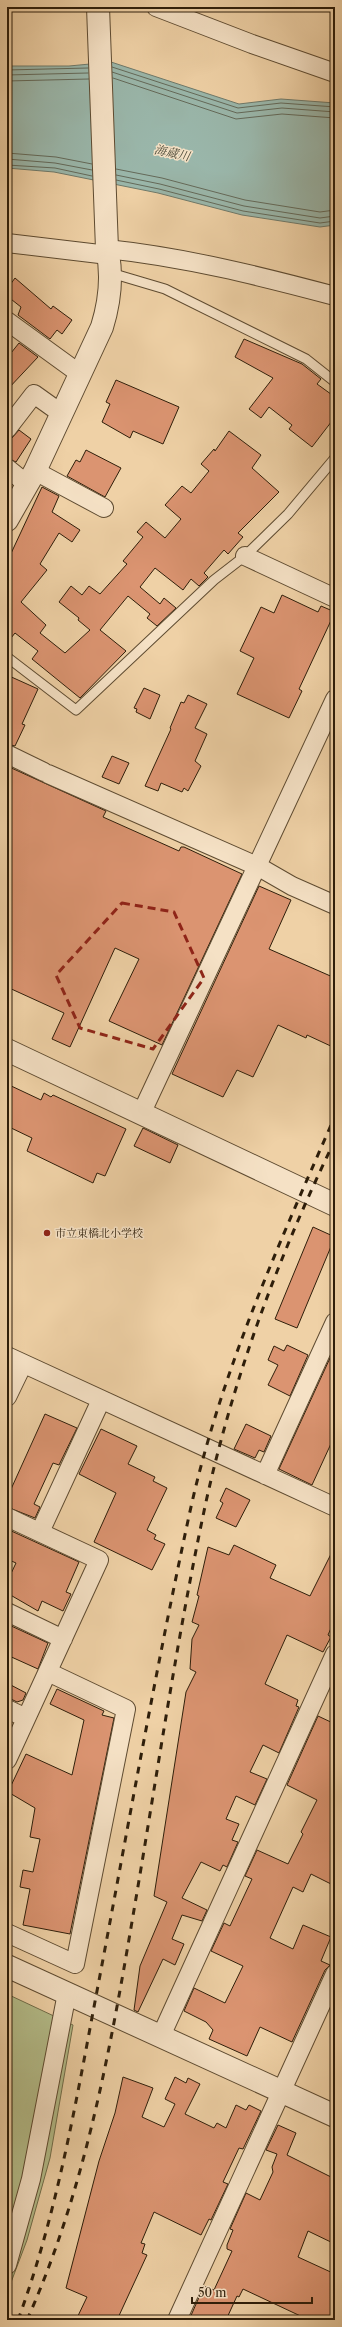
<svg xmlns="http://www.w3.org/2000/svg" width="342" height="2327" font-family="'Libre Caslon Text','Noto Serif JP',serif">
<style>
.green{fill:#b4bd8a;stroke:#716e4a}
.water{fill:#9ab7ab;stroke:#6f7a6b}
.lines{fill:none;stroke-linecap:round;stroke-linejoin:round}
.shore{stroke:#646a5a;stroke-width:1}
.building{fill:#db9471;stroke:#2e1e0a}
.service-casing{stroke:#5e4b31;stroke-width:11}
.minor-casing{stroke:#5e4b31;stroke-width:20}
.tertiary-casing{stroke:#5e4b31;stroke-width:24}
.service{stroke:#f5e1c5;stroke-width:9}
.minor{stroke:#f5e1c5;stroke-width:18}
.tertiary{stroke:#f5e1c5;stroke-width:22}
.rail{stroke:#2e1e0a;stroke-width:3;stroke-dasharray:7 7;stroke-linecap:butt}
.marked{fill:none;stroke:#8f2418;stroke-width:3;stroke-dasharray:8 5;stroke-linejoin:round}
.poi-dot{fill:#8f2418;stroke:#f5e1c5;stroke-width:1.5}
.labels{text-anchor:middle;stroke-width:3;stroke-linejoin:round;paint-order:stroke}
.poi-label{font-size:11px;fill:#2e1e0a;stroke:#f5e1c5;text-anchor:start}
.water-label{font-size:12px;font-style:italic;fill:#4e4c3a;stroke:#f5e1c5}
</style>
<rect width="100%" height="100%" fill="#efd1a6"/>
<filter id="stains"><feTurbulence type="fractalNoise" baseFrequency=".005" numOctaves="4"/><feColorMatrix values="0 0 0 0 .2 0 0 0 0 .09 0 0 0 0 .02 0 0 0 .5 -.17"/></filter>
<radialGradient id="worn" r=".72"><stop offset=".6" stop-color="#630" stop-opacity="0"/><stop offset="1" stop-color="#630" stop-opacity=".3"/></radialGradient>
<path class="green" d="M7 1994 73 2025 50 2158 27 2240 7 2293Z"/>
<path class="water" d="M111 62 239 104 281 99 335 103V225L320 227 242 215 158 193 54 172 7 168V66H69Z"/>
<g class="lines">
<path class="shore" d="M112 67 238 108 281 103 335 107
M7 70 88 68
M112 72 237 113 282 108 335 112
M7 75 88 73
M113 78 236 119 282 114 335 118
M7 81 89 79
M7 153 56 157 92 164
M7 159 55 163 92 170
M7 165 55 168 92 176
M116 169 162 178 245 200 320 212 335 210
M116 175 160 184 244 206 320 218 335 216
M116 180 159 189 243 211 320 223 335 221"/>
</g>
<path class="building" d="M15 278 51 309 53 306 72 320 62 334 57 330 50 339 18 315 21 307 7 296V289Z
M244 339 302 364 321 379 317 384 335 397V417L312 447 289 429 292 425 269 407 261 418 249 409 273 378 235 357Z
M19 343 38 357 7 390V358Z
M116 380 179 407 163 444 133 431 130 438 102 422 110 404 106 402Z
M19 430 31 439 16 462 7 458V439H11Z
M229 431 261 455 252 468 279 492 238 533 243 537 228 554 224 550 204 573 208 577 199 586 191 579 183 590 155 568 140 587 160 604 164 598 176 608 157 626 147 618 150 614 128 596 100 630 126 651 80 698 32 659 38 651 15 633 7 643V562L42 487 59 496 52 512 80 530 72 542 59 533 40 564 47 570 21 602 46 625 40 633 65 653 90 630 78 620 79 618 59 602 71 586 82 595 89 586 100 594 127 564 123 561 143 537 137 532 146 522 165 538 181 519 165 505 182 486 191 493 209 471 201 464 214 449 215 451Z
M86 450 121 468 105 497 67 476 76 460 80 462Z
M282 595 318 612 321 606 335 612 299 689 302 691 289 718 237 694 254 658 240 651 261 607 274 613Z
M7 675 38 689 22 724 25 725 15 746 7 744Z
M144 688 160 695 150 719 136 712 137 709 134 708Z
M188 695 207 704 195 728 207 734 195 761 201 766 188 791 184 788 182 792 161 783 158 791 145 786 171 729 170 728 181 702 184 703Z
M112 756 129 763 119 784 102 777Z
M7 766 106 811 103 817 179 851 181 847H184L242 874 162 1045 109 1021 139 959 115 948 70 1047 52 1039 64 1013 7 987Z
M259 886 291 900 269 949 335 978V1048L307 1035 306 1038 278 1025 253 1077 237 1070 223 1097 172 1074Z
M7 1084 41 1100 44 1093 51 1097 53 1095 126 1129 105 1176 97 1173 93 1183 27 1151 32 1138 7 1126Z
M143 1128 178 1145 170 1163 134 1146Z
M313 1227 335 1237 297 1328 275 1319Z
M287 1345 308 1355 290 1396 268 1385 278 1365 268 1360 274 1346 284 1351Z
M330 1358 335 1361V1435L312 1485 279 1469Z
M45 1414 77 1428 59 1465 53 1463 34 1504 40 1507 35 1518 7 1507V1498Z
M246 1424 271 1436 264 1452 259 1450 255 1458 234 1449Z
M101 1429 137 1446 128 1464 155 1477 153 1481 167 1488 147 1530 156 1535 154 1539 165 1544 152 1570 94 1542 116 1493 79 1474Z
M226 1488 250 1500 236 1527 216 1518 223 1503 220 1501Z
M7 1529 79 1562 66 1592 71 1594 63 1611 42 1601 38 1611 7 1593V1582L16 1563 7 1559Z
M234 1545 276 1565 270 1578 310 1596 335 1546V1619L328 1635 331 1637 323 1652 287 1635 265 1684 298 1700 296 1706 299 1707 279 1753 263 1745 250 1772 267 1779 255 1805 236 1796 226 1819 239 1824 232 1840 238 1842 227 1867 223 1865 220 1871 201 1862 182 1898 207 1910 202 1921 182 1915 172 1939 184 1944 175 1965 163 1959 138 2012 134 2010 140 1966 167 1902 154 1896 186 1692 196 1672 190 1669 192 1639 199 1625 192 1622 199 1596 197 1595 208 1547 229 1555Z
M7 1624 48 1643 38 1669 7 1655Z
M7 1683 26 1693 23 1700 17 1702 7 1697Z
M57 1689 104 1711 102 1715 114 1718 70 1934 23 1925 30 1889 20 1887 23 1870 33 1872 40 1839 30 1837 35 1808 8 1792 26 1754 72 1775 84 1720 50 1704Z
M318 1716 335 1724V1886L311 1874 303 1892 293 1887 270 1938 293 1949 303 1925 331 1937 321 1961 330 1965 325 1970 292 2042 260 2027 247 2056 209 2039 213 2030 206 2022 184 2011 194 1988 225 2003 243 1966 211 1951 224 1923 230 1926 252 1879 245 1876 257 1850 288 1864 303 1834 301 1832 317 1800 287 1785Z
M123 2077 153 2088 142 2117 164 2127 175 2104 165 2099 175 2077 186 2083 188 2078 200 2084 185 2114 214 2128 217 2123 226 2128 236 2105 246 2110 249 2105 261 2111 243 2149 239 2148 223 2182 228 2184 211 2220 209 2219 201 2235 154 2212 141 2243 145 2244 142 2253 147 2255 117 2320H76L87 2297 66 2288 99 2161 115 2113Z
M278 2125 296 2133 287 2155 335 2179V2244L308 2231 298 2257 335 2274V2320H309L243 2289 239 2297 237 2296 226 2320H189L204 2286 214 2290 232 2251 227 2249V2245L233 2230 230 2229 246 2193 260 2200 273 2172 272 2167 277 2154 266 2150Z"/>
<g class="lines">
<defs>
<path id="service" d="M111 273 165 289 306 359 335 382
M7 657 76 710 214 580 245 556 288 514 335 458"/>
<path id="minor" d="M156 7 252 44 335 73
M7 243 108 255
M107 249C184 257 260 276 335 296
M7 321 80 374
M7 429 34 394 62 414
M7 468 28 485
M35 471 104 508
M245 556 335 598
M7 754 44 772
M48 774 259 867 292 886 335 905
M141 1114 335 699
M7 1356 335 1507
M7 1397 23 1364
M265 1475 335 1322
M7 1517 99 1560 7 1760
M40 1532 101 1400
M7 1612 63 1639
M7 1709 26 1718
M7 1933 75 1964 126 1709 48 1672
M161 2036 335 1654
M7 2265 31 2179 67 1993
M177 2320 335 1974"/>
<path id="tertiary" d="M7 520 35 471 102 327C110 301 113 276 107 249L98 7
M7 1050 335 1205
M7 1966 335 2116"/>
</defs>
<use href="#service" class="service-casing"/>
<use href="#minor" class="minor-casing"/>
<use href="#tertiary" class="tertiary-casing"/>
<use href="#service" class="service"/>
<use href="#minor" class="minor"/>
<use href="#tertiary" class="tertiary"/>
<path class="rail" d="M18 2320C57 2214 76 2102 97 1991 127 1833 155 1673 189 1516 219 1376 278 1246 335 1116
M27 2320C86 2188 111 2046 135 1904 157 1775 176 1645 203 1516 230 1386 277 1259 335 1140"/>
</g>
<path class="marked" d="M122 903 174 912 204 978 153 1049 80 1028 56 975Z"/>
<circle class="poi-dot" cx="47" cy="1233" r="4"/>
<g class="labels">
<g class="poi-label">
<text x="55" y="1237">市立東橋北小学校</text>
</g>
<g class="water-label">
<text transform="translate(172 153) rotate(12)" y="4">海蔵川</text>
</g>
</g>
<rect width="342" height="2327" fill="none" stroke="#efd1a6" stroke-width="24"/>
<rect x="8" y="8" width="326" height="2311" fill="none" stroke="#2e1e0a" stroke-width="2"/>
<rect x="12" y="12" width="318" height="2303" fill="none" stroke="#2e1e0a"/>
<path d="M192 2297v6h120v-6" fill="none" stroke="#2e1e0a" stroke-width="2"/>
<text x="198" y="2297" font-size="12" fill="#2e1e0a" stroke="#f5e1c5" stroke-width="3" paint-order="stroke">50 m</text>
<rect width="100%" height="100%" filter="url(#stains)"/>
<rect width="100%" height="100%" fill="url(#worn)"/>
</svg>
